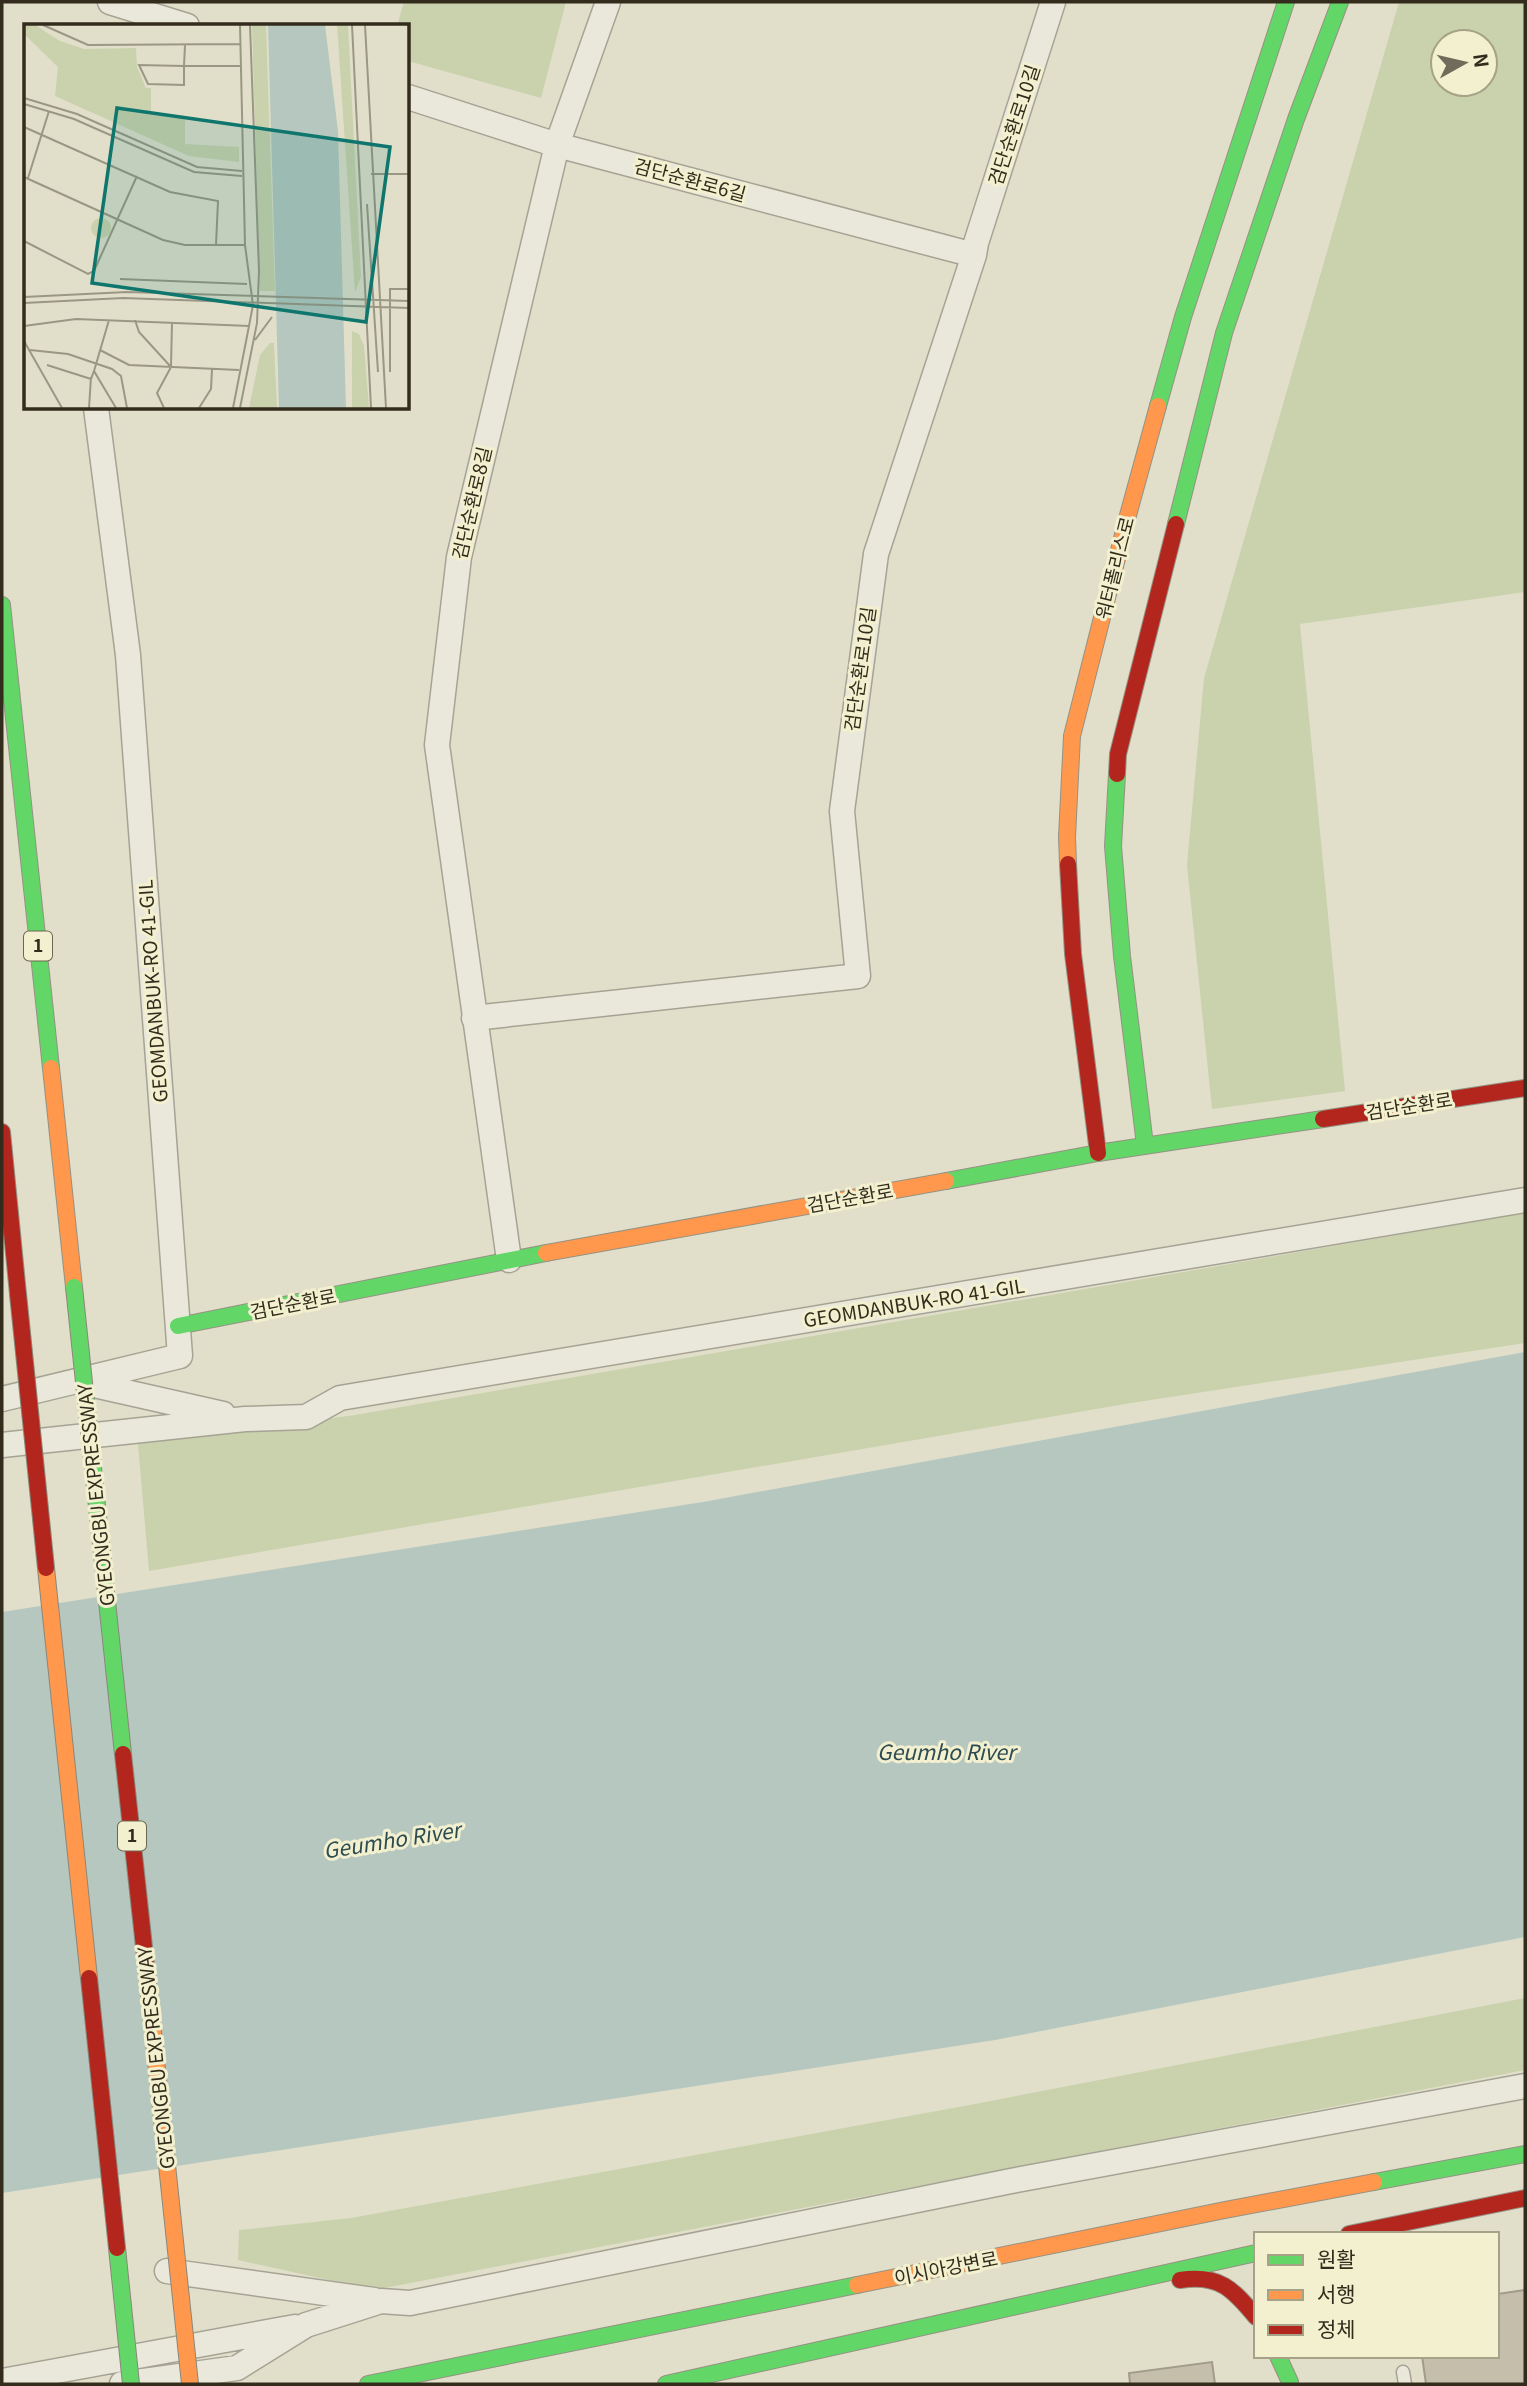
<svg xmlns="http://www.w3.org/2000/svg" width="1527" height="2386" font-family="Georgia,'Noto Sans KR',serif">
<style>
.green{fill:#cad2ad;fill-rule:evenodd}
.water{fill:#b6c7c0}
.building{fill:#c4beab;stroke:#a19b8a;stroke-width:2}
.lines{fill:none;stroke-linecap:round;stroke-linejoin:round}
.lane-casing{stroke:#a6a394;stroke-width:15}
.street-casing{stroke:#a6a394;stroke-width:27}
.fast-casing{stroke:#959284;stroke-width:18}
.slow-casing{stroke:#959284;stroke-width:18}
.jam-casing{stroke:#959284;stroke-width:18}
.lane{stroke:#eae8db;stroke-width:12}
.street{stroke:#eae8db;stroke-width:24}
.fast{stroke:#63d668;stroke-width:16}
.slow{stroke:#ff974d;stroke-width:16}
.jam{stroke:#b3261e;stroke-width:16}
.fast-bridge-casing{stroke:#8b887a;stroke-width:18;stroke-linecap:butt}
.slow-bridge-casing{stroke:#8b887a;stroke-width:18;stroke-linecap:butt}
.jam-bridge-casing{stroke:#8b887a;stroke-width:18;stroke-linecap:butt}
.fast-bridge{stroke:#63d668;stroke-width:16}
.slow-bridge{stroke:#ff974d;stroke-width:16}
.jam-bridge{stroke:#b3261e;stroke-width:16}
.labels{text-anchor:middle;stroke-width:6;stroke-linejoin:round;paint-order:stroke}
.shield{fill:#f2f0cf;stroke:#6c6752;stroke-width:2}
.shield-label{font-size:18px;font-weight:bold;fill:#332c1d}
.street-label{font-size:19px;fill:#332c1d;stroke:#f2f0cf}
.water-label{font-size:21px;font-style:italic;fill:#2d4c52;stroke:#f2f0cf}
.inset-road{fill:none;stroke:#9b9785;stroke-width:2}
.view{fill:#0f766e;fill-opacity:0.15;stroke:#0f766e;stroke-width:3.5}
.inset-edge{fill:none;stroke:#332c1d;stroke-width:3.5}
</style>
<rect width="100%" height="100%" fill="#e1dfca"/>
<path class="green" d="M404 2H566L541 98 408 61V26H397Z
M1399 2H1525V592L1300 624 1345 1091 1212 1109 1187 865 1204 678ZM1443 42H1485V84H1443Z
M1525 1213V1343L1131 1403 149 1571 138 1444 355 1415Z
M1525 1998V2070L374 2290 238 2260 239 2230 351 2218 975 2104Z"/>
<path class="water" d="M1525 1352V1937L995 2040 2 2193V1612L703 1502Z"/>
<path class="building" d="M1525 2290V2384H1426L1422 2356H1497V2294Z
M1212 2362 1215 2384H1130L1129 2373Z"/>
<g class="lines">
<defs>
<path id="lane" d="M1403 2372 1405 2384"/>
<path id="street" d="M110 2 187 26
M408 97 557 145 974 255
M474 1018 858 976 842 811 876 554 974 255 976 243 1053 2
M509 1260 437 745 459 557 557 145 608 2
M81 1382 223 1414
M2 1399 180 1356 128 655 96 408
M2 1445 245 1419 306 1417 340 1398 1525 1200
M167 2271 374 2300
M2 2381 295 2327
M122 2384 237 2368 306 2325 381 2301 410 2303 1011 2181 1525 2086"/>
<path id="fast" d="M1158 406 1183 317 1286 2
M1176 524 1224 333 1296 119 1340 2
M2 605 51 1068
M1117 774 1113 846 1122 956 1145 1145
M946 1181 1098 1153 1323 1119
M178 1326 546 1253
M1374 2182 1525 2154
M1278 2356 1290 2382
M368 2384 857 2285
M666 2384 1256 2253"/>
<path id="slow" d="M1068 864 1067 837 1072 736 1127 519 1158 406
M51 1068 74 1287
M546 1253 946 1181
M857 2285 1225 2210 1374 2182"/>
<path id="jam" d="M1117 774 1118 754 1176 524
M1068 864 1073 954 1098 1153
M1323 1119 1525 1088
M2 1132 18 1294
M1349 2234 1525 2198
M1180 2280C1219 2274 1233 2289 1256 2317"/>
</defs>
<use href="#lane" class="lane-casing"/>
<use href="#street" class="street-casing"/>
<use href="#fast" class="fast-casing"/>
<use href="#slow" class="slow-casing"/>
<use href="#jam" class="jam-casing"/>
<use href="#lane" class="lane"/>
<use href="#street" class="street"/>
<use href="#fast" class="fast"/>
<use href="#slow" class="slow"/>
<use href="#jam" class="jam"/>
<defs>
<path id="fast-bridge" d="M74 1287 123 1754
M117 2248 131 2384"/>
<path id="slow-bridge" d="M46 1568 89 1978
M146 1965 190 2384"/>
<path id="jam-bridge" d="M18 1294 46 1568
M123 1754 146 1965
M89 1978 117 2248"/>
</defs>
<use href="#fast-bridge" class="fast-bridge-casing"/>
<use href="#slow-bridge" class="slow-bridge-casing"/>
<use href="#jam-bridge" class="jam-bridge-casing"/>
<use href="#fast-bridge" class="fast-bridge"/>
<use href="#slow-bridge" class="slow-bridge"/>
<use href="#jam-bridge" class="jam-bridge"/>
</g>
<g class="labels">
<g class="shield">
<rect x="24" y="931.5" width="28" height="29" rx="5"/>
<rect x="118" y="1821.5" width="28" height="29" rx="5"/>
</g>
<g class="shield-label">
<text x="38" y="952">1</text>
<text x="132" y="1842">1</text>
</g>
<g class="street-label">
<text transform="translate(1014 125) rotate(-72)" y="7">검단순환로10길</text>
<text transform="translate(690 180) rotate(15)" y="7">검단순환로6길</text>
<text transform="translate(472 503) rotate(-77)" y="7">검단순환로8길</text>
<text transform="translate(1115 568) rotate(-76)" y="7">워터폴리스로</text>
<text transform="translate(860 669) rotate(-82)" y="7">검단순환로10길</text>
<text transform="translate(153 991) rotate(-94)" y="7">GEOMDANBUK-RO 41-GIL</text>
<text transform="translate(1409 1106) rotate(-9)" y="7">검단순환로</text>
<text transform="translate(850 1198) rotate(-10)" y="7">검단순환로</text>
<text transform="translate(914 1303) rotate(-9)" y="7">GEOMDANBUK-RO 41-GIL</text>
<text transform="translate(293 1304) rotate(-11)" y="7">검단순환로</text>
<text transform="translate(96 1495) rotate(-96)" y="7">GYEONGBU EXPRESSWAY</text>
<text transform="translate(156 2058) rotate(-96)" y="7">GYEONGBU EXPRESSWAY</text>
<text transform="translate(946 2268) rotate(-11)" y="7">이시아강변로</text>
</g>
<g class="water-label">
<text x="946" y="1760">Geumho River</text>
<text transform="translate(392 1841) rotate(-9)" y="7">Geumho River</text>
</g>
</g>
<g transform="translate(24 24)">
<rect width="385" height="385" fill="#e1dfca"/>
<path d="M0 1H11L36 17 60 25 112 24 113 43 122 64H127V89L161 92V120L215 123V138L165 132 31 72 34 43 0 10ZM228 1H242L251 267H236ZM313 1H324L337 253 331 268ZM67 204a10 10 0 1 1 20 0a10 10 0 1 1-20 0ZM328 307 335 310 340 322 345 384H328ZM246 319H250L253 384H225L236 331Z" fill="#cad2ad"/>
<path d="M244 1H301L314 107 322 384H255Z" fill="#b6c7c0"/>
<path class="inset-road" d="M19 1 64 21 216 20M328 1 347 384M341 1 362 384M161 21 160 42V61L124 60 115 41 160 42H216M0 74 53 90 173 143 218 147M0 80 50 95 170 148 218 152M0 103 146 168 194 177 192 221M347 150H385M0 153 139 216 161 221H221M4 154 25 87M343 180 354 348M0 217 64 250 70 247 113 152M96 255 223 260M0 273 103 268 385 277M0 279 99 274 385 284M85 296 70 347 92 384M111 296 115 308 147 343M0 302 52 295 225 302 229 281 221 221 216 1M231 316 248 293M0 317 38 384M6 326 44 330 88 345 97 352 103 384M76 326 105 341 215 346M23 341 67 355 70 347M366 348V265H385M65 384 67 353M140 384 133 369 147 343 148 299M175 384 187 365 188 345M209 384 225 302M216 384 233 299 235 247 226 1"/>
<path class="view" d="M93 84 366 123 342 298 68 259Z"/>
<rect width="385" height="385" class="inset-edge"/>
</g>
<rect width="1527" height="2386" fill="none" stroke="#332c1d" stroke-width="7"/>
<rect x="1254" y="2232" width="245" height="126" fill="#f2f0cf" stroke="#a6a288" stroke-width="2"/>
<rect x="1268" y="2255" width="35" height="10" fill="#63d668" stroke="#a6a288" stroke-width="2"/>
<text x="1317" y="2267" font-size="21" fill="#332c1d">원활</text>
<rect x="1268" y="2290" width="35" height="10" fill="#ff974d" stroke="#a6a288" stroke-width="2"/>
<text x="1317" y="2302" font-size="21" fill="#332c1d">서행</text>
<rect x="1268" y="2325" width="35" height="10" fill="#b3261e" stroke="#a6a288" stroke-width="2"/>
<text x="1317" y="2337" font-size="21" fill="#332c1d">정체</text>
<g transform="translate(1464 63) rotate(82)"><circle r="33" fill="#f2f0cf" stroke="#a6a288" stroke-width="2"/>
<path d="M0-5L12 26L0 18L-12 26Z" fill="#706b5a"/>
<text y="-10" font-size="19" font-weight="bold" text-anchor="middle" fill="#332c1d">N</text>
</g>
</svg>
